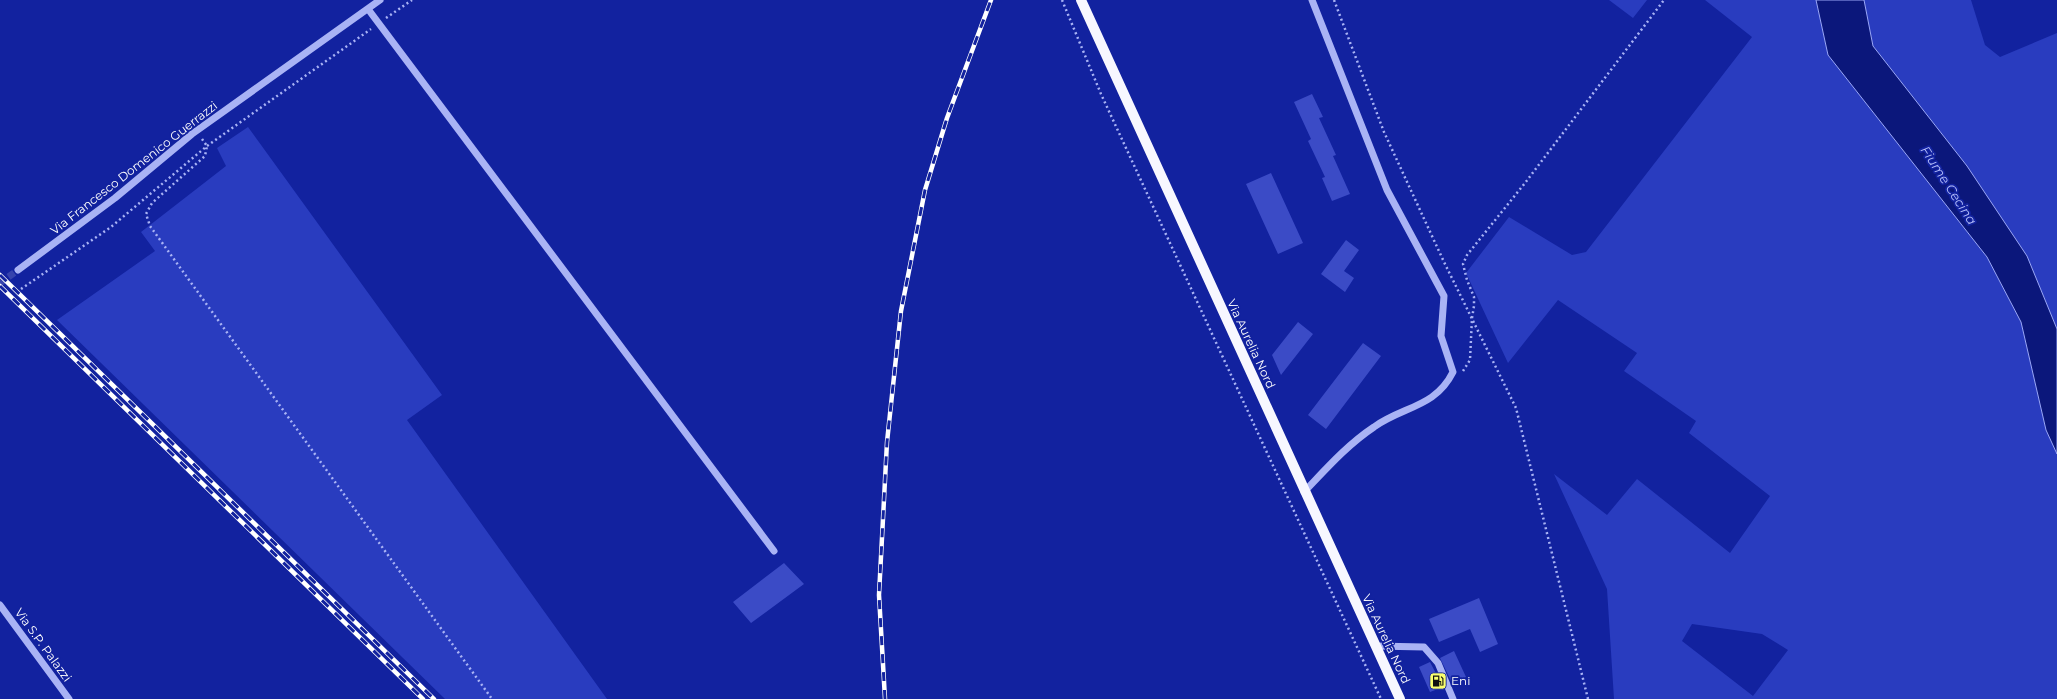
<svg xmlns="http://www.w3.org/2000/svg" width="2057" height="699" font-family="Montserrat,sans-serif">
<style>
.green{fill:#293cbf;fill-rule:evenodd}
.water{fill:#0b177b;stroke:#9ba8f8}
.building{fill:#3b4bc6}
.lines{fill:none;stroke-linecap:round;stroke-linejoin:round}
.minor-tunnel{stroke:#3643ad;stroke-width:7;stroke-dasharray:7 3.5;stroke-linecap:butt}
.path{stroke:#a9b3f5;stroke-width:2.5;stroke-dasharray:2 3;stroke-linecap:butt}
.minor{stroke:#a9b3f5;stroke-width:7}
.major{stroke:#f7f7ff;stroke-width:10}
.rail-casing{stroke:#fff;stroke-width:4.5}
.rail{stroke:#12229f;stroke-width:3;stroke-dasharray:9;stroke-linecap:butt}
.labels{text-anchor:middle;stroke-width:3.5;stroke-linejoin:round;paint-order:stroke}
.street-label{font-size:12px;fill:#fff;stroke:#12229f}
.poi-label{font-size:12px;fill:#fff;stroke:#12229f;text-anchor:start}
.water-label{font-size:13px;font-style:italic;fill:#b6bffb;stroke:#12229f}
</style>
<rect width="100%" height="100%" fill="#12229f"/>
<path class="green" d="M1609 0H1647L1633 18Z
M1705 0H1816L1828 55 1987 257 2021 322 2046 430 2057 454V699H1614L1607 589 1554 474 1607 515 1637 479 1730 553 1770 496 1689 433 1696 421 1624 371 1637 353 1558 300 1508 363 1466 273 1509 217 1572 255 1586 252 1752 37ZM1692 624 1762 634 1788 650 1753 696 1682 641Z
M1864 0H1971L1985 45 2000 57 2057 33V329L2027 256 1967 166 1873 46Z
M248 127 442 395 407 420 607 699H445L57 320 155 251 141 232 226 166 217 148Z"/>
<path class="water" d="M1816 0H1864L1873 46 1967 166 2027 256 2057 329V454L2046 430 2021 322 1987 257 1828 55Z"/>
<path class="building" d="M1312 94 1323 117 1319 118 1336 155 1333 156 1350 194 1332 201 1322 178 1325 177 1308 141 1311 139 1294 102Z
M1271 173 1303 243 1278 254 1246 184Z
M1346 240 1359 250 1344 271 1354 278 1345 292 1321 274Z
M1298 322 1313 334 1281 375 1272 355Z
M1363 343 1381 356 1326 429 1308 415Z
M784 563 804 584 751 623 733 602Z
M1479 598 1498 644 1480 652 1470 629 1439 642 1429 619Z
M1454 651 1466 677 1452 683 1440 658Z
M1430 662 1443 687 1430 692 1419 667Z"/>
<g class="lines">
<path class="minor-tunnel" d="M0 283 18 270"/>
<path class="path" d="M1062 0 1101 94 1381 699
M1334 0 1384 132 1444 262 1516 408 1588 699
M386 18 412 0
M202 139 207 146 205 156 152 203 146 214 150 226 492 699
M21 289 111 227 207 146 371 29
M1463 371 1470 360 1472 318 1474 306V297L1467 280 1463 264 1467 255 1525 183 1664 0"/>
<path class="minor" d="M368 9 774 551
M18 270 115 198 192 134 380 0
M1304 492C1326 469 1347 445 1374 427 1403 406 1435 408 1453 372L1441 336 1444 296 1387 190 1312 0
M0 605 69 699
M1375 646 1424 647 1438 663 1453 699"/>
<path class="major" d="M1081 0 1400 699"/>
<defs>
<path id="rail" d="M0 275 434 699
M0 286 423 699
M885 699 879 595 887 442 901 311 925 190 947 118 991 0"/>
</defs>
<use href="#rail" class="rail-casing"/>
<use href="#rail" class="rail"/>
</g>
<defs>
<symbol id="fuel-square" viewBox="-11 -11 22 22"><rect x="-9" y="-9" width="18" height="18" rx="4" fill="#faff6d" stroke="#12229f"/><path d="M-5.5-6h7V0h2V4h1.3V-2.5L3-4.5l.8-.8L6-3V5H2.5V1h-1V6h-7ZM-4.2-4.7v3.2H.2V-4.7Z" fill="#111"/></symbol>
</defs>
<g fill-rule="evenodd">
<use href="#fuel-square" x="1428" y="671" width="20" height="20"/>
</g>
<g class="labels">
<g class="street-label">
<text transform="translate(134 168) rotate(-38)" y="4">Via Francesco Domenico Guerrazzi</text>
<text transform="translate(1251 344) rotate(65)" y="4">Via Aurelia Nord</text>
<text transform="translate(1386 639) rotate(65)" y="4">Via Aurelia Nord</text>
<text transform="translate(43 645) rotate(54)" y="4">Via S.P. Palazzi</text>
</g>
<g class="poi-label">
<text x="1451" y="685">Eni</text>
</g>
<g class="water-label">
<text transform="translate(1949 185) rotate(57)" y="5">Fiume Cecina</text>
</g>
</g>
</svg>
